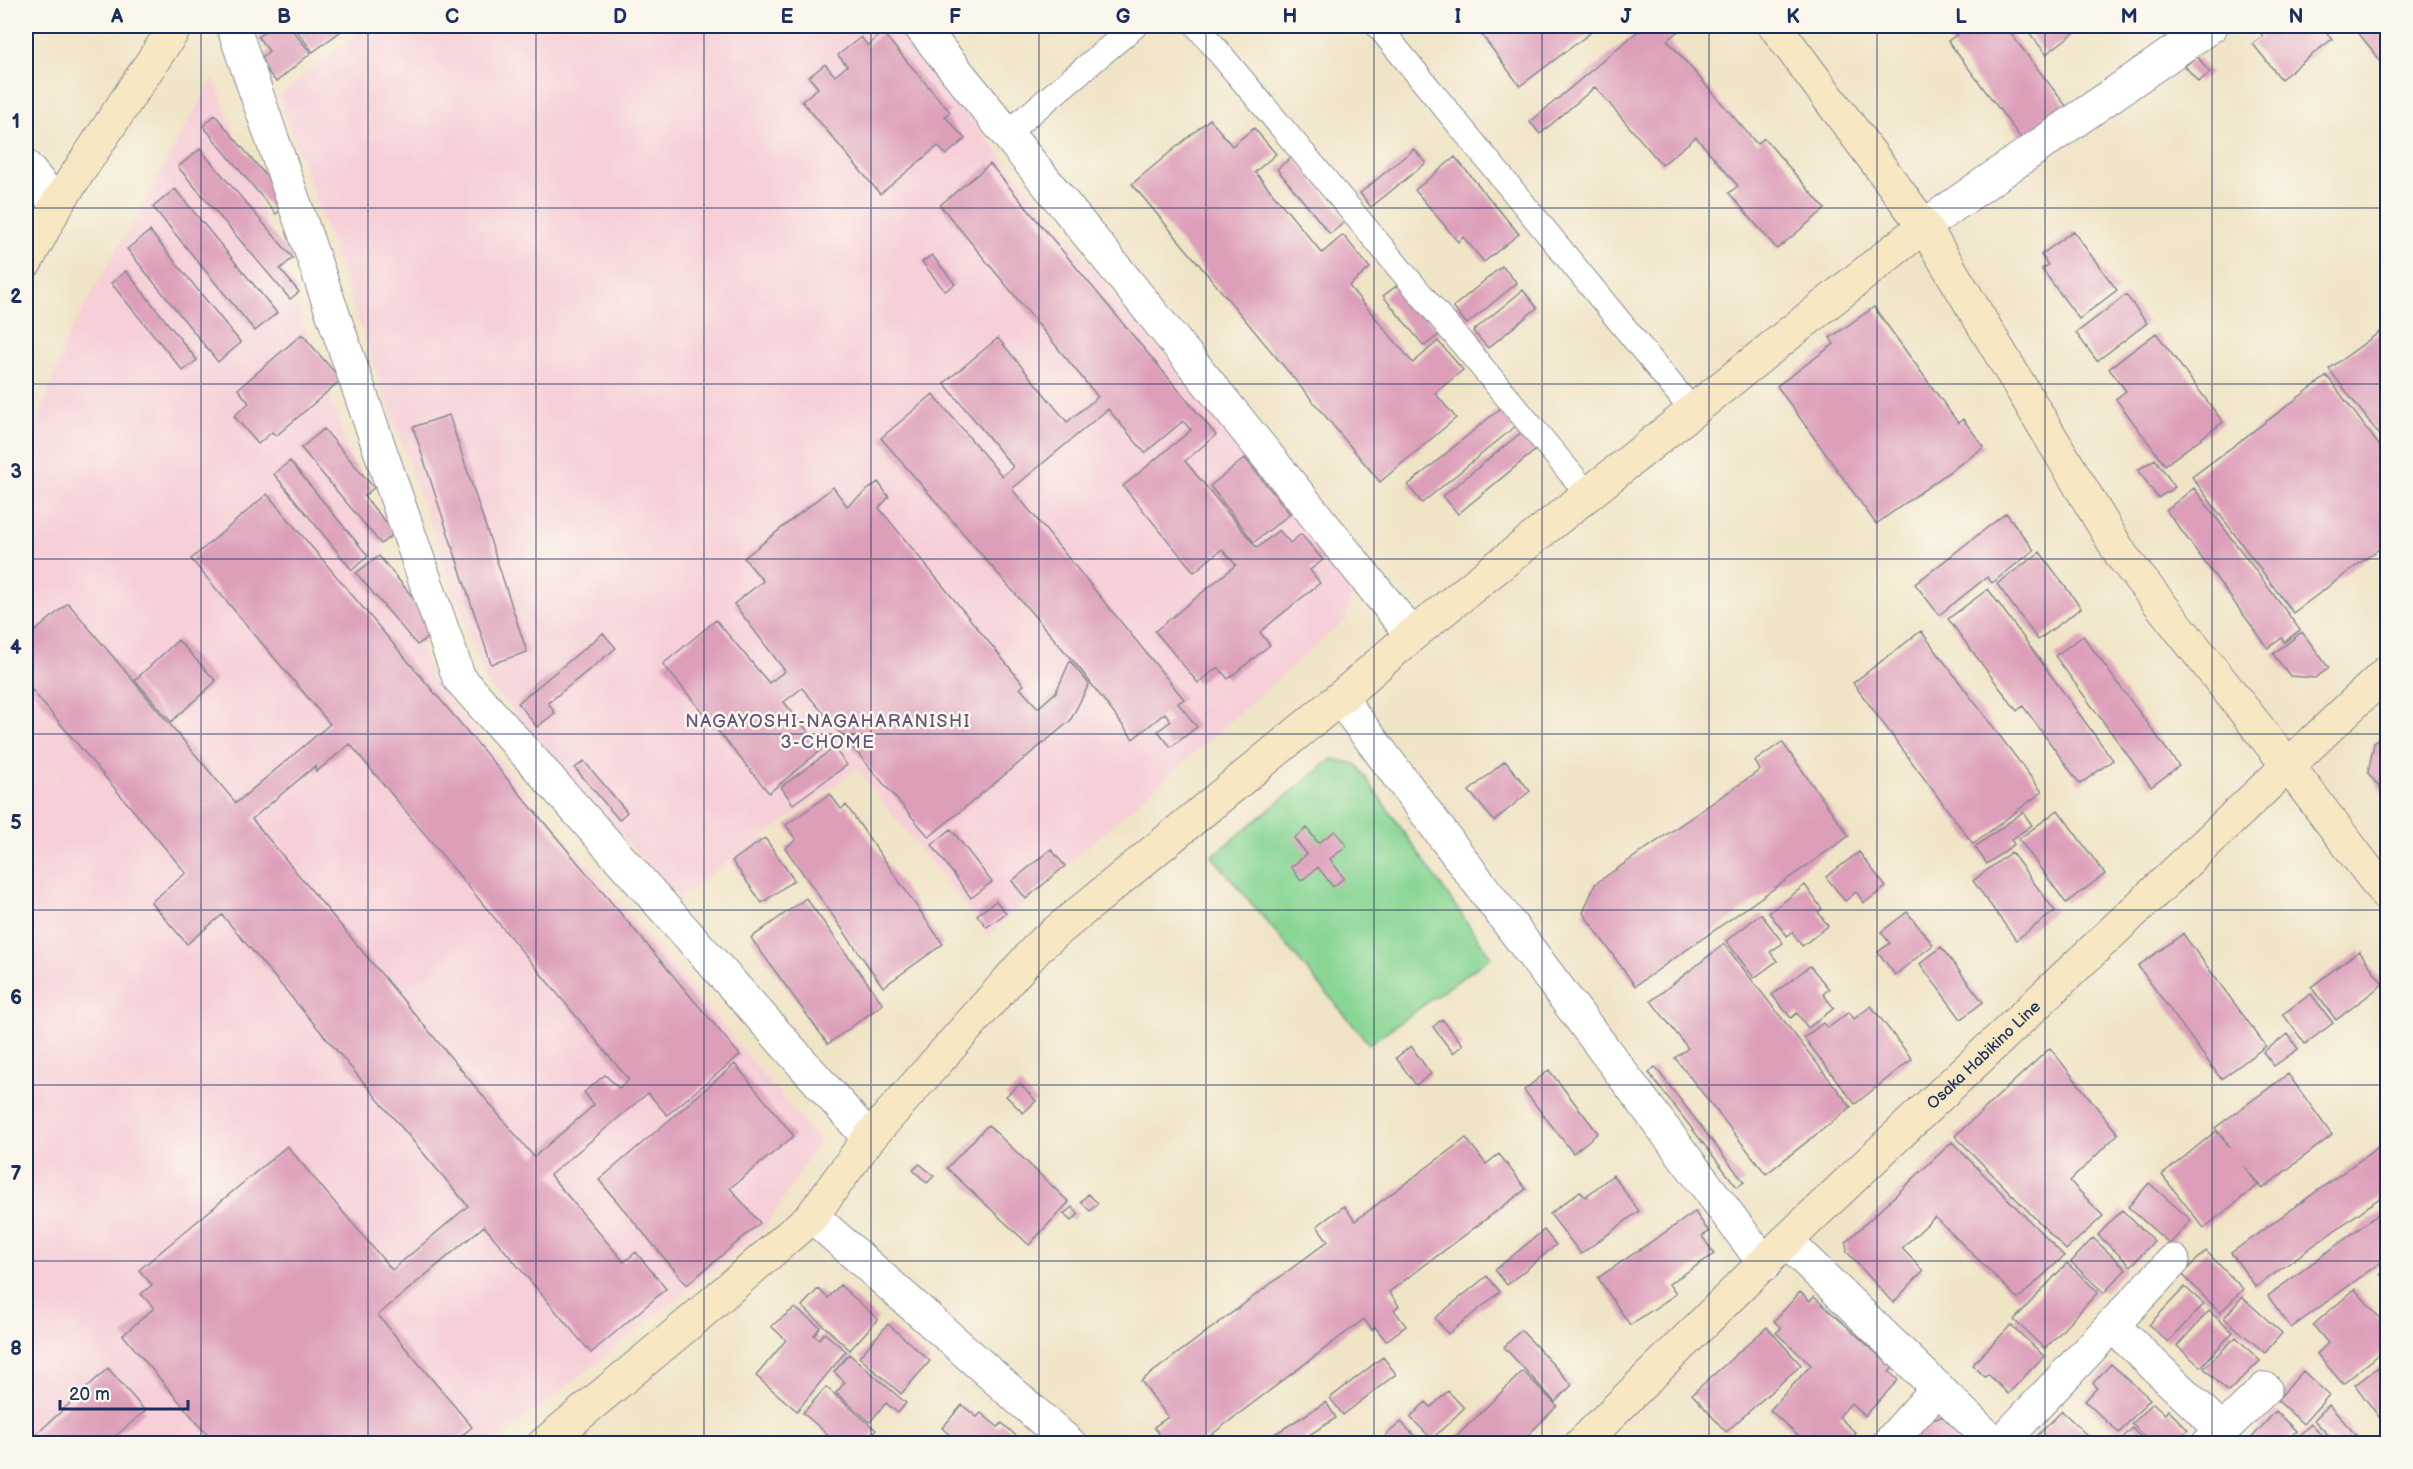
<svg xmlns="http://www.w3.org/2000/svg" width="2413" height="1469" font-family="'Balsamiq Sans',sans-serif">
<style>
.built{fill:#f6cfd8}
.green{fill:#89d694;stroke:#528279;stroke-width:1.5}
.building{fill:#dd9eba;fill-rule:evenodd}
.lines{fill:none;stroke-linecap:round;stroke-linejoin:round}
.lane-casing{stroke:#868a92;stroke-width:26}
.street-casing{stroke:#868a92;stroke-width:35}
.secondary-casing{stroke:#868a92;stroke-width:35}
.lane{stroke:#fff;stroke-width:24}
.street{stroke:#fff;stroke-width:33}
.secondary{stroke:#f7e8c3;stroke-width:33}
.grid{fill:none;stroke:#1b2f5e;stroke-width:1.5;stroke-opacity:0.55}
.labels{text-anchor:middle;stroke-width:5;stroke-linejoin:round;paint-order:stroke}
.street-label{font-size:16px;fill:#1b2f5e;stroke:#fbf7ec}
.neighbourhood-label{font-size:18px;letter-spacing:1.5px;fill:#5f567e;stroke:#fbf7ec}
.neatline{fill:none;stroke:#1b2f5e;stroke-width:2}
.grid-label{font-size:20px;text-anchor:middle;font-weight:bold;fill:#1b2f5e}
</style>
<rect width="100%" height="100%" fill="#fbf7ec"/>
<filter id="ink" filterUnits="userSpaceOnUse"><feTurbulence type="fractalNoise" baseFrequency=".0167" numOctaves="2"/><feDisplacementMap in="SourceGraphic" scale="12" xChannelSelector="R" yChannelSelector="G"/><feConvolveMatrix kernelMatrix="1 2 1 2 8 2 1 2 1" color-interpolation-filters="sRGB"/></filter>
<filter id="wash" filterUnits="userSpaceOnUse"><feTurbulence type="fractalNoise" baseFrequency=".008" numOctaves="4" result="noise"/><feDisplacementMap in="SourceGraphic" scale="24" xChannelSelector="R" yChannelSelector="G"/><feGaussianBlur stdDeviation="1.35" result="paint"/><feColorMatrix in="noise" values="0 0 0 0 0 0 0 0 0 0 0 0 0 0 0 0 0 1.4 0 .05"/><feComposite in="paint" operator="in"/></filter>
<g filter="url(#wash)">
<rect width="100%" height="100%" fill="#f0e4c6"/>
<path class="built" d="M366 26H895L1354 588 1346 619 988 935 857 769 678 899 485 680 279 96Z
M214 77 431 678 819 1141 764 1230 495 1443H26V452L68 336Z"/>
<path class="green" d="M1332 759 1356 764 1491 957 1369 1044 1212 856Z"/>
<g id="blocks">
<path class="building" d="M272 26H289L311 53 276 82 259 60 269 51 258 37Z
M293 26H337L341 31 313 52Z
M1475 26H1585L1590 33 1520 86Z
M1644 26H1653L1657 29 1661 26H1685L1667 40 1757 144 1764 138 1825 209 1777 249 1729 193 1738 186 1696 137 1662 165 1595 87 1540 134 1530 122Z
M1969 26H2005L2070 111 2026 145 1948 41Z
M2024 26H2075L2078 30 2046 54Z
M2255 26H2322L2332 39 2281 79 2253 44 2263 36Z
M2353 26H2388V70Z
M882 32 950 112 945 116 965 139 946 155 938 146 880 194 802 101 818 88 809 77 825 64 835 76 847 66 838 55 861 37 868 46Z
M2197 56 2210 73 2198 82 2185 66Z
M215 115 289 203 276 214 203 126Z
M1210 119 1232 146 1254 128 1276 154 1255 172 1322 253 1343 235 1370 268 1349 286 1413 363 1438 341 1463 370 1435 393 1456 418 1380 482 1132 184Z
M200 149 293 258 280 269 299 292 290 299 178 167Z
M1414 149 1426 163 1371 207 1360 193Z
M1293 156 1346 221 1330 234 1277 169Z
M1455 157 1519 234 1484 262 1463 237 1458 242 1415 190Z
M990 164 1216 435 1185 461 1257 548 1279 530 1290 543 1301 534 1323 560 1310 570 1320 583 1260 632 1270 645 1228 679 1218 667 1198 683 1155 631 1236 565 1222 549 1194 572 1123 486 1191 430 1183 421 1145 453 1108 409 1012 489 1184 699 1178 703 1197 727 1171 747 1158 731 1171 721 1165 713 1133 739 1080 669 881 438 933 394 1002 476 1013 467 944 383 998 338 1067 422 1098 397 940 205Z
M175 189 277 313 255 331 153 207Z
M150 231 241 343 218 362 127 249Z
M2073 231 2117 290 2079 319 2042 269 2048 265 2041 255Z
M932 255 955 284 945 291 922 262Z
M1502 266 1517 283 1467 324 1453 307Z
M126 271 197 360 183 371 111 283Z
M1399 284 1440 334 1424 346 1383 296Z
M1523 290 1537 308 1488 348 1473 331Z
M2126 295 2147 323 2097 361 2076 333Z
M1874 307 1958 423 1963 419 1984 447 1876 524 1777 386 1834 344 1830 338Z
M2388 326V446L2329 369Z
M2156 333 2223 422 2165 465 2116 399 2126 391 2109 369Z
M302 334 341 380 276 436 272 432 258 444 234 416 249 403 238 389Z
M2327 376 2388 457V542L2293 613 2192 477Z
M1502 407 1517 425 1422 503 1408 485Z
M449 415 527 652 491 664 413 427Z
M324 429 374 488 364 496 395 533 381 544 301 448Z
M1523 431 1537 449 1458 514 1443 496Z
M1245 458 1290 514 1254 542 1210 486Z
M2155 459 2175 487 2158 498 2138 470Z
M290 461 368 556 352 570 274 474Z
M878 482 889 497 879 508 1024 685 1020 688 1038 708 1056 692 1070 661 1089 684 1070 721 929 837 802 688 784 702 822 749 769 793 663 664 716 620 769 683 785 671 734 604 763 581 744 558 833 487 847 506Z
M2194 488 2300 630 2284 642 2282 638 2268 648 2166 510Z
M267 494 740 1055 667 1115 648 1093 550 1175 624 1262 636 1252 666 1289 591 1353 484 1226 378 1315 472 1427 452 1444H215L123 1335 154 1308 141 1294 152 1285 139 1270 287 1146 392 1270 468 1206 222 915 187 944 151 902 186 873 26 683V639L68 603 236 803 330 724 191 559ZM350 744 629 1080 619 1088 605 1075 584 1092 594 1105 534 1157 252 819 315 766 316 772Z
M2006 513 2034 550 1992 583 1987 577 1939 615 1915 584Z
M2040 552 2081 608 2038 640 1997 584Z
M379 556 439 629 417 645 356 573Z
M1988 589 2113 760 2080 784 2023 706 2017 711 1948 619Z
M1921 631 2042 792 1973 844 1853 683Z
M2302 632 2329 668 2315 678 2290 676 2273 654Z
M603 633 616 648 548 703 555 713 537 727 518 703Z
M2083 636 2179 766 2151 787 2055 656Z
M178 640 216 681 171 722 135 680Z
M2388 732V798L2368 773 2374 743Z
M1782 742 1849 836 1635 986 1583 913 1595 884 1760 770 1755 761Z
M834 748 847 765 793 804 781 787Z
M584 761 627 812 619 820 575 768Z
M1505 761 1530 791 1494 821 1469 791Z
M830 794 841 809 846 805 943 944 883 987 785 848 796 840 786 825Z
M2058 810 2105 874 2066 903 2019 839Z
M2023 812 2032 825 2011 840 2014 844 1987 864 1975 847Z
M1307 828 1318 843 1335 831 1347 846 1330 859 1344 878 1333 887 1318 867 1301 881 1291 867 1307 854 1294 838Z
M951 829 992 882 971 898 932 845Z
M765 838 794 880 762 903 732 861Z
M1051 849 1065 866 1026 899 1012 881Z
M1859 852 1886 887 1864 903 1856 892 1845 901 1826 877Z
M2011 852 2055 911 2016 940 1973 881Z
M1805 885 1822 909 1818 912 1828 926 1802 946 1792 932 1787 936 1769 913Z
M806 898 883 1004 828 1044 751 938Z
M996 901 1006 913 987 927 977 915Z
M1907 912 1933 945 1895 975 1878 952 1890 943 1881 932Z
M1761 914 1783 943 1770 952 1777 961 1754 978 1726 941Z
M2183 934 2266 1046 2221 1079 2138 966Z
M1724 944 1851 1107 1766 1174 1675 1058 1688 1048 1651 1001Z
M1941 947 1983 1002 1961 1019 1920 964Z
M2359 951 2383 984 2336 1020 2311 987Z
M1810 966 1829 989 1823 994 1834 1008 1808 1028 1797 1013 1791 1018 1772 995Z
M2311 994 2333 1023 2305 1044 2283 1014Z
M1871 1006 1912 1059 1855 1104 1804 1038 1823 1023 1828 1028 1849 1012 1854 1019Z
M1442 1019 1463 1045 1453 1053 1433 1027Z
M2288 1034 2298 1049 2274 1066 2263 1052Z
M1411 1046 1431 1074 1416 1085 1396 1058Z
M2050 1048 2118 1134 2070 1181 2103 1216 2066 1250 1955 1136Z
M735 1064 794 1136 730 1188 760 1223 687 1285 599 1180Z
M1655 1067 1744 1182 1737 1187 1649 1073Z
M1549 1070 1598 1133 1573 1153 1524 1090Z
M2288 1074 2332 1135 2262 1189 2244 1166 2258 1185 2204 1228 2162 1175 2216 1131 2231 1148 2215 1128Z
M1020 1084 1036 1101 1023 1113 1006 1096Z
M988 1125 1069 1202 1029 1245 947 1168Z
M1466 1138 1486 1164 1499 1154 1526 1189 1389 1292 1399 1306 1394 1310 1406 1326 1386 1341 1375 1327 1372 1330 1364 1319 1199 1444H1167L1154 1427 1168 1417 1141 1381 1328 1241 1317 1226 1344 1206 1355 1221Z
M2388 1140V1192L2256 1287 2231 1253Z
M1952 1142 2064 1256 2018 1299 1935 1217 1902 1248 1923 1271 1893 1303 1847 1252 1846 1242Z
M920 1164 934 1176 927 1183 913 1170Z
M1613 1175 1639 1211 1581 1254 1550 1214 1580 1191 1585 1197Z
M2149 1183 2191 1220 2170 1244 2128 1207Z
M1088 1194 1098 1203 1090 1211 1081 1202Z
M1072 1207 1079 1214 1071 1221 1064 1214Z
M2388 1207V1257L2291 1328 2268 1296Z
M2122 1210 2154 1241 2131 1266 2098 1235Z
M1695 1212 1709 1232 1702 1236 1714 1254 1669 1284 1676 1294 1630 1325 1598 1278Z
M1544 1230 1556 1245 1507 1285 1495 1270Z
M2093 1238 2126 1269 2104 1293 2071 1262Z
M2206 1251 2243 1289 2220 1313 2182 1274Z
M2067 1263 2098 1292 2045 1349 2014 1320Z
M2388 1268V1284L2380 1274Z
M1487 1276 1500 1292 1448 1334 1435 1318Z
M840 1285 878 1319 850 1350 802 1306 818 1289 828 1298Z
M2185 1287 2204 1304 2168 1342 2149 1325Z
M2355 1289 2388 1328V1347L2343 1384 2317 1354 2328 1343 2313 1325Z
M1800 1292 1810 1301 1814 1297 1893 1368 1889 1372 1898 1380 1865 1416 1851 1403 1839 1417 1856 1433 1847 1444H1807L1770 1410 1811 1365 1776 1333 1781 1328 1774 1321Z
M2242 1297 2282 1333 2265 1353 2224 1318Z
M795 1308 820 1327 814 1335 819 1339 824 1333 846 1351 797 1411 756 1376 786 1340 771 1326Z
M2209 1311 2233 1332 2201 1367 2177 1346Z
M888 1324 930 1361 901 1394 859 1357Z
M2011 1325 2044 1356 2008 1394 1988 1374 1985 1377 1972 1365Z
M1767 1327 1801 1365 1726 1432 1692 1394Z
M1521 1330 1572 1385 1555 1402 1504 1347Z
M2236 1337 2260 1361 2228 1392 2204 1368Z
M849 1354 906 1403 898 1413 886 1403 870 1422 836 1393 845 1382 834 1372Z
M1383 1357 1396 1374 1343 1415 1330 1398Z
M2388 1360V1429L2355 1385Z
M2111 1364 2150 1399 2119 1433 2085 1401 2097 1388 2093 1383Z
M108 1368 145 1411 106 1444H26Z
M1523 1371 1557 1406 1519 1444H1449Z
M2303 1371 2329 1395 2303 1424 2277 1400Z
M826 1387 876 1430 864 1444H839L803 1413Z
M1448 1391 1464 1408 1432 1439 1410 1417 1426 1402 1431 1407Z
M1326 1402 1336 1418 1295 1444H1259Z
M2153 1403 2165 1414 2168 1410 2188 1430 2173 1444H2151L2132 1424Z
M962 1405 977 1417 981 1413 998 1427 1002 1423 1023 1442 960 1444 942 1428Z
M2329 1405 2364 1444H2337L2314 1420Z
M2062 1411 2093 1441 2098 1444H2042L2036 1437Z
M2276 1411 2296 1431 2284 1444H2246Z
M1944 1417 1966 1438 1961 1444H1905L1925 1419Z
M1401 1422 1422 1444H1390L1384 1437Z
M2311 1424 2329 1444H2290Z
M2132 1428 2147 1444H2117Z
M874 1435 885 1444H867Z"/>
</g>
</g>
<g filter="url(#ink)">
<use href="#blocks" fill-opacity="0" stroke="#868a92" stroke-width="1.5"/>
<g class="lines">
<defs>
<path id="lane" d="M1197 26 1588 494
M1378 26 1692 410
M1007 133 1135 26"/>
<path id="street" d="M233 26 459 678 869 1138
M920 26 1412 635
M26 167 57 204
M1924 226 2211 26
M1340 698 1765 1264
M812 1216 1070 1444
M1786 1241 1995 1444
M2112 1325 2222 1430
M1888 1444 1938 1388
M2000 1444 2173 1261
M2208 1444 2265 1389"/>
<g id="secondary">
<path d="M1775 26 1924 226 2122 556 2289 767 2388 897"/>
<path d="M26 262 57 204 176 26"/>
<path d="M544 1444 693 1320 812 1216 869 1138 1040 945 1340 698 1412 635 1924 226"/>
<path id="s1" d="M1581 1444 1786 1241 2388 671"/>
</g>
</defs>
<use href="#lane" class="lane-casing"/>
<use href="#street" class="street-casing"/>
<use href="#secondary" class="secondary-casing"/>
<use href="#lane" class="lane"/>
<use href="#street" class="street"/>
<use href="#secondary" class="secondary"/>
</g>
</g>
<path class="grid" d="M201 26V1444M368 26V1444M536 26V1444M704 26V1444M871 26V1444M1039 26V1444M1206 26V1444M1374 26V1444M1542 26V1444M1709 26V1444M1877 26V1444M2045 26V1444M2212 26V1444M26 208H2388M26 384H2388M26 559H2388M26 734H2388M26 910H2388M26 1085H2388M26 1261H2388"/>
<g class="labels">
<g class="street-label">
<text dy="6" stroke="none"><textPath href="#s1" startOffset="560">Osaka Habikino Line</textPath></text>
</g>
<g class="neighbourhood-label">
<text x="828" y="727">NAGAYOSHI-NAGAHARANISHI<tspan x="828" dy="21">3-CHOME</tspan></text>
</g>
</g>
<rect width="2413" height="1469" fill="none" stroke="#fbf7ec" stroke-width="66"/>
<path d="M60 1400v9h128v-9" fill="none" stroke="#1b2f5e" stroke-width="3"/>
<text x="69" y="1400" font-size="18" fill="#1b2f5e" stroke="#fbf7ec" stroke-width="4.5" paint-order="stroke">20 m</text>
<rect x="33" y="33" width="2347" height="1403" class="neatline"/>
<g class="grid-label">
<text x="117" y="23">A</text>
<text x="284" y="23">B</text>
<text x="452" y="23">C</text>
<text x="620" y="23">D</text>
<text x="787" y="23">E</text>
<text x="955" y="23">F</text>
<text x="1123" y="23">G</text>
<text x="1290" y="23">H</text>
<text x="1458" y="23">I</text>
<text x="1626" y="23">J</text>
<text x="1793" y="23">K</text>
<text x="1961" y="23">L</text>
<text x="2129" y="23">M</text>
<text x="2296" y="23">N</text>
<text x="16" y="128">1</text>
<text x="16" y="303">2</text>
<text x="16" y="478">3</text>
<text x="16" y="654">4</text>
<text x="16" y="829">5</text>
<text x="16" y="1004">6</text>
<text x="16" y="1180">7</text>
<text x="16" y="1355">8</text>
</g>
</svg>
